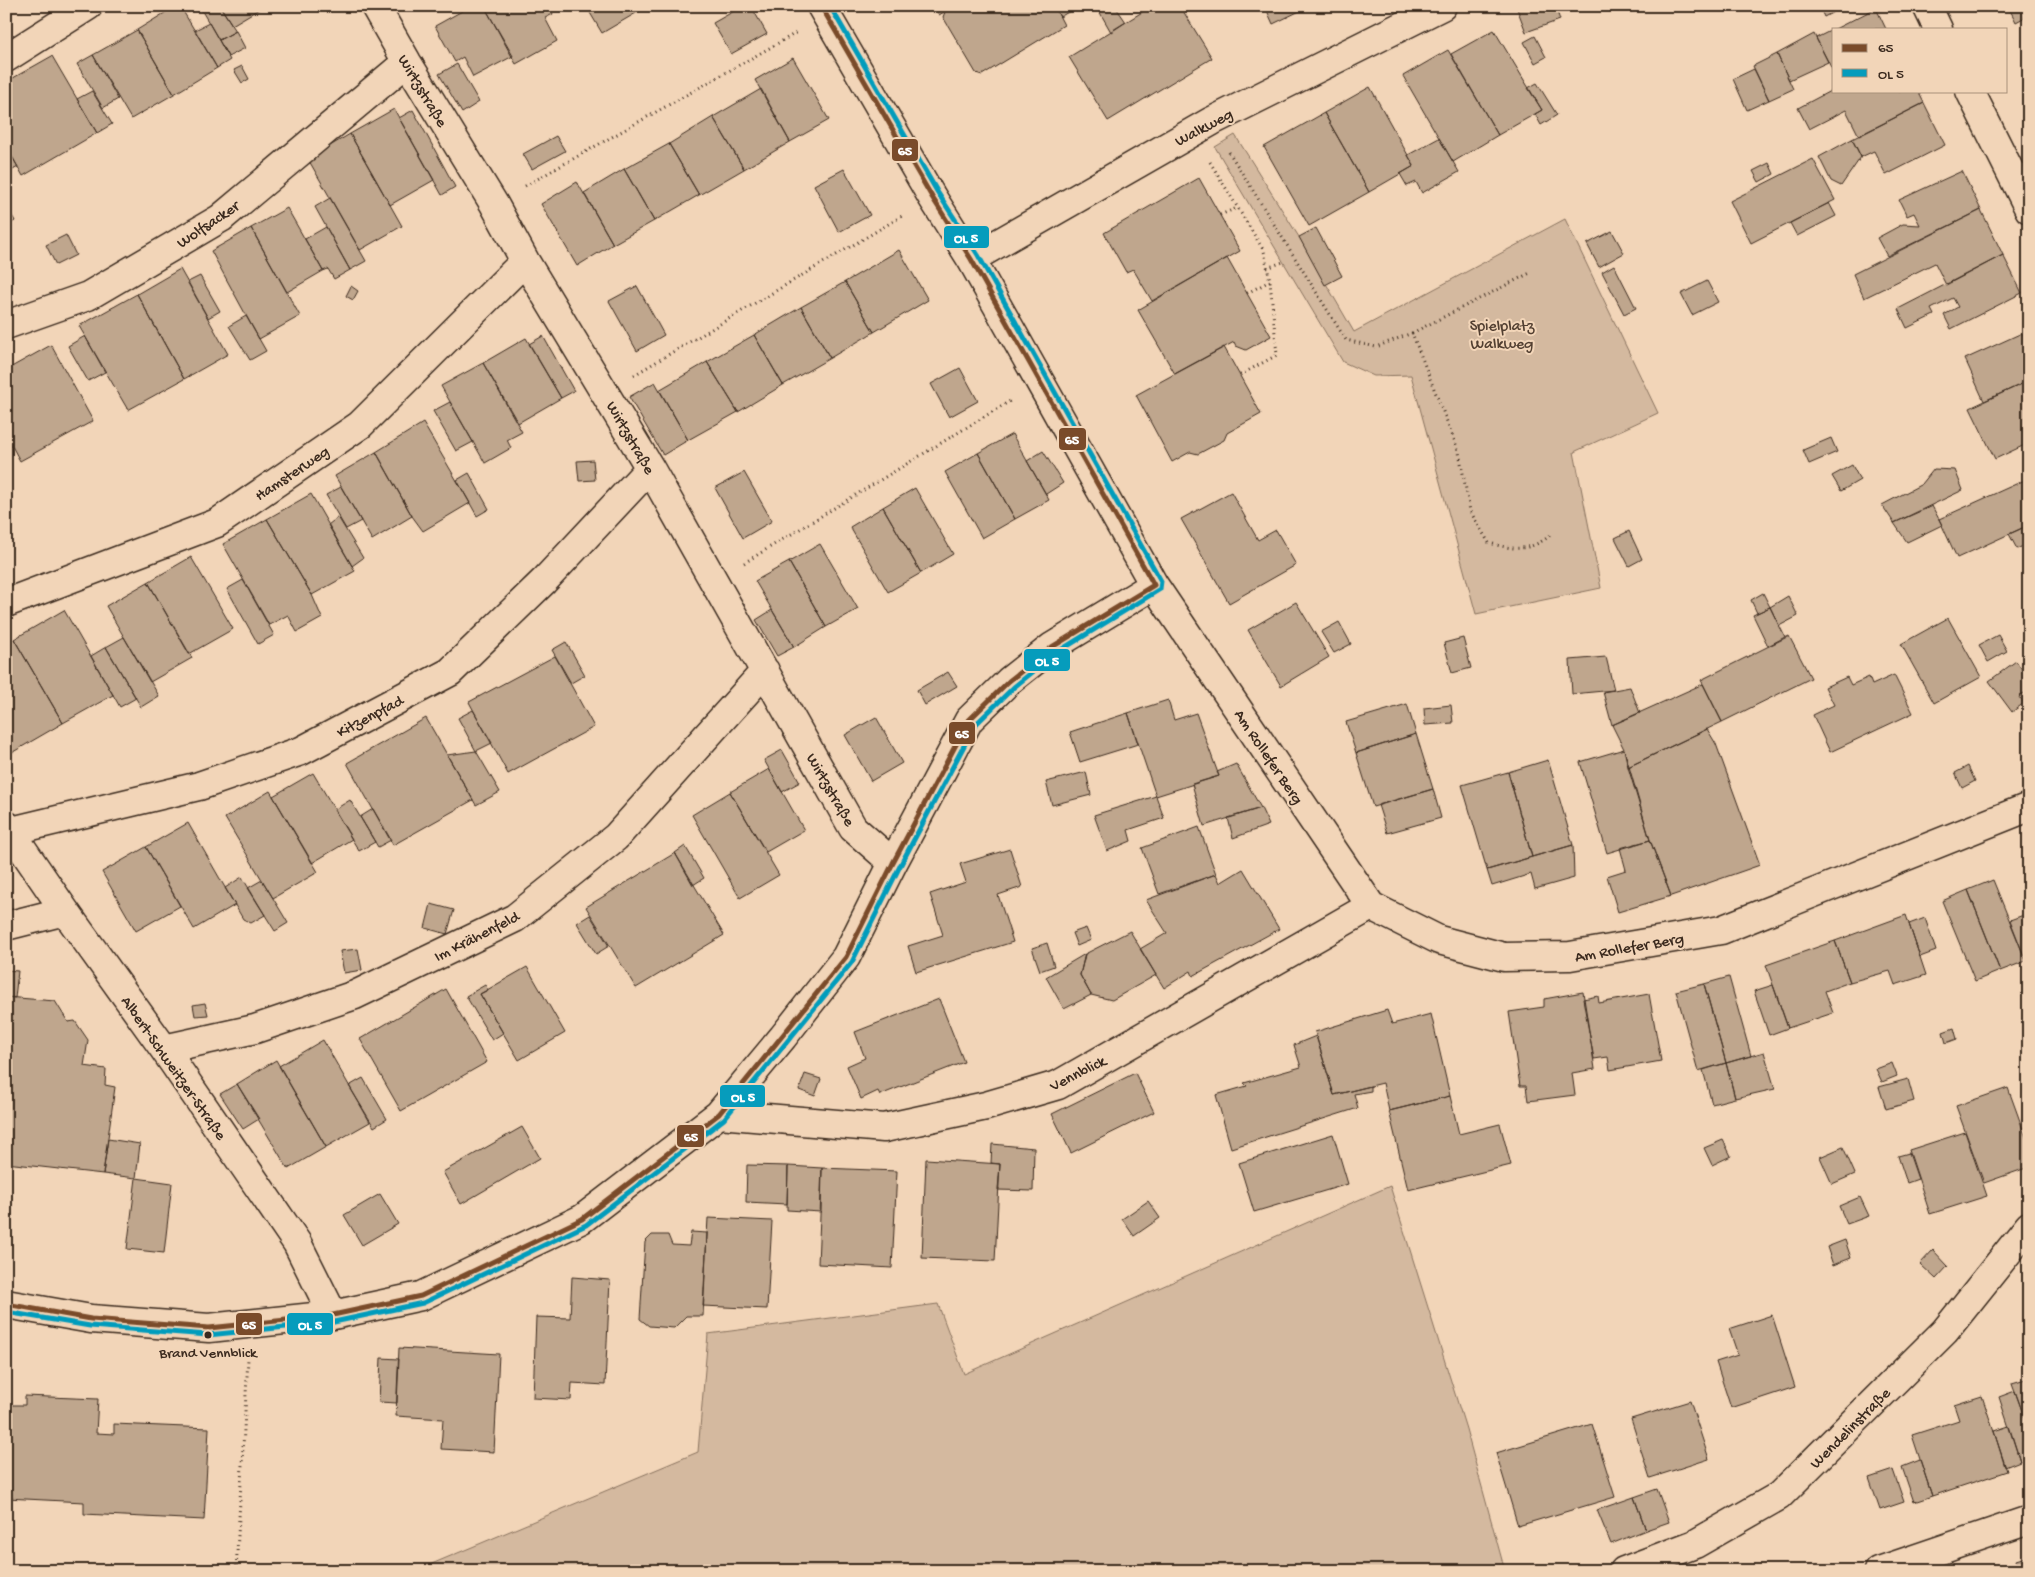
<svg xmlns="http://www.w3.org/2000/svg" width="2035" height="1577" font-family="'Gochi Hand',sans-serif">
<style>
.green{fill:#d4b99f;stroke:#88725e}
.building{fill:#bfa68d;stroke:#3b2a1e}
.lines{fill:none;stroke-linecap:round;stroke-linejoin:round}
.minor-casing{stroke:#3b2a1e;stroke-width:31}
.path{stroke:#3b2a1e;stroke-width:3;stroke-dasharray:1 4;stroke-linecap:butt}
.minor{stroke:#f2d5b8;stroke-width:28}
.bus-1-casing{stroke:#f2d5b8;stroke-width:9}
.bus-2-casing{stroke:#f2d5b8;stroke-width:9}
.bus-1{stroke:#7a4b2a;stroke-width:5}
.bus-2{stroke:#069cbc;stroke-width:5}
.bus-dot{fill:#3b2a1e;stroke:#f2d5b8;stroke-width:2}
.labels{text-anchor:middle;stroke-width:4;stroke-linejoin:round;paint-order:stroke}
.bus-label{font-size:15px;fill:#3b2a1e;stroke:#f2d5b8}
.street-label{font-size:16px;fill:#3b2a1e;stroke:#f2d5b8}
.park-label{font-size:16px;fill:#523f31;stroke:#f2d5b8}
.line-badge{stroke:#f2d5b8;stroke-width:2}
.badge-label{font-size:14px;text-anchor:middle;font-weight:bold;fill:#fff}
</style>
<rect width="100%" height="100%" fill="#f2d5b8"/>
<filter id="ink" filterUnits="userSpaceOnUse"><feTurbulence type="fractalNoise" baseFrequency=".02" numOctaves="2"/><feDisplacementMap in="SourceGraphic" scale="10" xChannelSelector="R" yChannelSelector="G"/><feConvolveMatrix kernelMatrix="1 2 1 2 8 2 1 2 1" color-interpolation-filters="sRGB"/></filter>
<g filter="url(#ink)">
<path class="green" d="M1235 135 1299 237 1354 332 1565 219 1658 413 1574 452 1601 588 1476 614 1411 375 1374 376 1343 362 1215 147Z
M1390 1186 1466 1429 1505 1571H415L698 1452 708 1334 938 1304 964 1374Z"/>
<path class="building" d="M176 6H180L217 68 174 94 137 30Z
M199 6H220L236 31 219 40Z
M220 6H264L232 25Z
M471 6H484L513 56 473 77 463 57 455 62 435 26Z
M486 6H549L553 14 545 18 557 41 516 64 485 7Z
M586 6H648L602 33Z
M743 6H751L767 34 731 54 713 23Z
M934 6H954L939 15Z
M954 6H1054L1064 25 982 75 976 73 943 17 945 12Z
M1054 6H1078L1060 17Z
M1086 6H1115L1126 22 1111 32 1098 9Z
M1152 6H1180L1212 58 1108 121 1069 57Z
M1265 6H1310L1273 24Z
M1516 6H1555L1560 20 1526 32Z
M1819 6H1845L1824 17Z
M2008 6H2029V15L2016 22Z
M1876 8 1886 29H1835Z
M209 23 230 60 217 68 195 30Z
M1834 29V73L1816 38Z
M137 30 174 94 131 119 93 55Z
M1494 30 1542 110 1498 135 1451 54Z
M236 31 245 48 228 57 219 40Z
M1814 34 1828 62 1789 80 1777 54Z
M1535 36 1546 57 1535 63 1524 42Z
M1448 50 1498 135 1453 162 1403 76Z
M1777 54 1793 89 1769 100 1753 66Z
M93 55 118 99 103 108 77 64Z
M52 56 97 133 23 176 6 146V82Z
M793 58 829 120 790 142 755 80Z
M457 64 479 102 462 113 439 74Z
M242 66 249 79 242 83 234 70Z
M1754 69 1769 100 1747 110 1733 79Z
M1537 83 1557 115 1541 125 1535 114 1542 110 1528 88Z
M1370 87 1414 166 1369 192 1324 113Z
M761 89 790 142 744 169 713 117Z
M1834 89V91H1918L1924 103 1859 136 1846 110 1809 129 1798 108Z
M92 91 112 124 97 133 77 99Z
M1924 103 1945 145 1886 175 1874 151 1861 157 1852 139Z
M394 109 434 180 390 205 350 134Z
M413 110 455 187 442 195 399 118Z
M1324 113 1369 192 1309 226 1264 147Z
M713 117 744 169 699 195 669 144Z
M350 134 402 226 360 250 308 159Z
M556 136 565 151 532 169 523 154Z
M1439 138 1459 172 1422 193 1416 182 1407 186 1400 174 1414 166 1408 155Z
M1852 139 1861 157 1841 186 1831 181 1819 157Z
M669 144 699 195 654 221 624 169Z
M6 146 18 167 6 174Z
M1813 159 1835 200 1751 243 1730 201Z
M1769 163 1774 174 1759 182 1753 171Z
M624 169 654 221 613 244 584 193Z
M844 169 870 215 839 232 814 185Z
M1962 171 1981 210 1887 256 1877 238 1903 224 1920 225 1914 213 1907 216 1899 200Z
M1199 178 1240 251 1152 301 1133 269 1126 272 1104 233Z
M577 182 613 244 577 266 541 204Z
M330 198 366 261 350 270 315 207Z
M1829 203 1836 216 1797 236 1790 223Z
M6 205 15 221 6 226Z
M287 208 323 271 287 292 251 228Z
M1981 210 2003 255 1946 285 1935 263 1864 298 1853 274Z
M326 227 350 270 334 279 328 269 323 271 305 239Z
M251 228 300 316 259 339 211 251Z
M1316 228 1342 276 1325 285 1299 237Z
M1612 231 1624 253 1599 267 1587 244Z
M66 235 76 255 56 265 46 245Z
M899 250 928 300 874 332 845 282Z
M2003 255 2022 293 1951 329 1944 315 1958 307 1953 298 1931 309 1934 315 1907 328 1898 309Z
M1227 258 1271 336 1246 350 1236 346 1234 342 1175 374 1138 310Z
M1614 265 1636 308 1624 314 1602 272Z
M180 269 228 354 184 379 137 294Z
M200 276 220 311 208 318 188 282Z
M1707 281 1718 302 1692 315 1681 294Z
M845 282 874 332 830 358 801 307Z
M351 286 358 291 353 300 346 296Z
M637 286 664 335 637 351 609 301Z
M137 294 184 379 128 410 79 326Z
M801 307 830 358 783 385 754 335Z
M246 316 266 351 250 360 229 326Z
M2022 333 2029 348V381L1984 401 1965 359Z
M754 335 783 385 738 412 707 362Z
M85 336 105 372 88 381 68 346Z
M543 336 574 391 561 398 529 344Z
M526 338 561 398 518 423 483 363Z
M51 345 93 421 20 461 6 435V370Z
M1224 347 1261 414 1227 433 1224 440 1198 454 1190 452 1172 462 1136 395Z
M707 362 738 412 688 440 659 390Z
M483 363 522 432 507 440 511 448 485 463 441 386Z
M960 368 978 401 949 417 931 384Z
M2028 381 2029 443 1995 459 1970 408Z
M655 382 688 440 663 455 629 397Z
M450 402 473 442 456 451 433 411Z
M423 423 470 503 423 531 412 516 376 452Z
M1012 434 1049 500 1015 519 978 453Z
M1831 438 1837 452 1809 464 1803 450Z
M1043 451 1063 483 1046 494 1027 461Z
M376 452 412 516 372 540 335 476Z
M978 453 1015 519 982 538 945 472Z
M593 460 595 480 579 481 577 461Z
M1852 465 1860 480 1841 491 1832 476Z
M1934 469 1955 470 1963 490 1894 523 1882 505 1922 484Z
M744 472 772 521 743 538 715 488Z
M469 473 489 509 477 516 457 480Z
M2027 479 2029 483V525L1957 558 1939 519Z
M341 487 361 521 346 529 326 495Z
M915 488 953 554 921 573 883 507Z
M1231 492 1258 540 1276 530 1296 565 1229 603 1181 519Z
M311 494 355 571 312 595 267 519Z
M1932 506 1942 525 1907 542 1894 523Z
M883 507 921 573 888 592 850 527Z
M338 517 363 558 352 566 328 525Z
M267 519 312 595 322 618 297 632 288 615 269 625 223 544Z
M2029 525V543L2017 549 2009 534Z
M1629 531 1642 559 1629 566 1615 538Z
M820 544 858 609 826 627 789 562Z
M191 557 233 629 189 654 148 582Z
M789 562 826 627 794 647 755 581Z
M243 580 274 635 258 644 227 589Z
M148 582 192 658 150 682 106 606Z
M1763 593 1770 607 1757 613 1751 600Z
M1788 596 1798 616 1779 626 1770 607Z
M1296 602 1329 657 1281 686 1248 630Z
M1770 607 1785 637 1768 646 1753 615Z
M64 610 113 695 63 723 14 639Z
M772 610 794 647 777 656 756 620Z
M1948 618 1981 677 1934 703 1901 644Z
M1339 622 1351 644 1334 653 1321 632Z
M1998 635 2007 651 1988 662 1979 645Z
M1789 636 1811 678 1722 722 1701 680Z
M124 637 159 696 141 707 106 647Z
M1463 638 1471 668 1452 673 1444 643Z
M14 639 63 723 13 752 6 741V643Z
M566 642 585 675 571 683 552 650Z
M106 647 136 698 120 707 91 656Z
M555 656 594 727 508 774 469 702Z
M1606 657 1614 690 1572 694 1570 660Z
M2016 661 2029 679V689L2019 697 2024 703 2012 712 1989 681Z
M948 672 957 686 925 705 917 690Z
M1894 675 1913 713 1830 752 1813 715 1834 705 1825 687 1847 677 1851 685 1869 677 1872 685Z
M1703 684 1722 722 1628 767 1624 749 1612 725Z
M1630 687 1640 713 1612 725 1603 692Z
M2029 689V710L2019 697Z
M1168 700 1174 720 1196 713 1219 776 1156 796 1128 713Z
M1407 704 1416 734 1356 753 1346 722Z
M1451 705 1453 723 1425 725 1424 708Z
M473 710 492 743 476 751 458 718Z
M1128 713 1138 744 1080 762 1070 732Z
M876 717 902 763 871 781 845 735Z
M426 718 473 800 393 845 347 763Z
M1707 729 1716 744 1760 865 1671 896 1650 840 1628 767Z
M1416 734 1433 789 1373 807 1356 753Z
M1624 749 1650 840 1607 853 1580 762Z
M782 750 800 782 782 792 764 760Z
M476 751 500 792 476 805 447 755Z
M1548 760 1573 845 1532 857 1508 772Z
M1236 764 1261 808 1204 826 1192 784 1219 776 1217 772Z
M1968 766 1975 781 1962 788 1955 773Z
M769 769 804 830 766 852 730 792Z
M1086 772 1091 795 1052 805 1046 782Z
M1508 772 1532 857 1487 870 1462 785Z
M313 773 352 839 312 863 273 796Z
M1433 789 1441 818 1387 833 1378 805Z
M270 791 318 872 273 898 225 818Z
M730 792 779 875 740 898 692 815Z
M1156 796 1164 818 1128 830 1131 841 1107 851 1094 815Z
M350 800 375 842 359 851 334 810Z
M1261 808 1269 825 1233 838 1228 818Z
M373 809 391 840 378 847 360 817Z
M188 823 235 905 194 929 146 847Z
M1199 827 1216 874 1159 894 1142 848Z
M1650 840 1671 896 1618 912 1607 876 1626 870 1620 848Z
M1573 845 1574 878 1535 889 1531 874 1492 886 1487 870Z
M685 846 704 878 693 885 675 853Z
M146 847 180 906 136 931 102 872Z
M1010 849 1022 887 998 895 1013 942 916 972 908 946 943 935 930 894 966 882 960 864Z
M675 853 724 935 636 988 586 907Z
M1243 869 1279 929 1193 976 1191 971 1164 988 1140 949 1167 933 1146 900 1216 874 1220 883Z
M242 877 265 915 251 923 243 919 225 888Z
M262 880 288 923 275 931 248 888Z
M1993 880 2026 961 2000 971 1968 890Z
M1968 890 2000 971 1975 981 1942 901Z
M431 904 454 910 447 934 425 928Z
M2029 913V960L2026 961 2010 920Z
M590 915 609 946 596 954 577 923Z
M1906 915 1926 975 1895 985 1890 971 1850 982 1835 941Z
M1925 918 1936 951 1920 957 1909 924Z
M1086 928 1091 940 1077 946 1072 933Z
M1130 931 1156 975 1112 1000 1091 995 1080 975 1085 954Z
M1835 941 1850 982 1825 991 1833 1013 1788 1028 1766 965Z
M1047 943 1054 966 1040 971 1032 948Z
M358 949 362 970 344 973 340 951Z
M1085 954 1080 975 1091 995 1064 1009 1046 977Z
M527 967 565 1033 519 1060 480 994Z
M6 970 18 971 15 998 6 997Z
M1729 977 1751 1056 1726 1063 1704 984Z
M1704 984 1726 1063 1698 1071 1676 991Z
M485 985 488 990 480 994 503 1033 492 1040 466 996Z
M1773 985 1788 1028 1769 1035 1754 991Z
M446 989 487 1062 401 1111 360 1039Z
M1583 992 1595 1069 1572 1073 1575 1095 1528 1101 1526 1086H1520L1509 1012 1544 1007V999Z
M1649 994 1661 1061 1610 1070 1608 1057 1594 1059 1583 999 1598 996 1599 1003Z
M6 997 55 1001 68 1022 75 1021 88 1040 84 1066 106 1069 105 1085 115 1087 103 1174 6 1163Z
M939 999 964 1062 880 1095 878 1091 861 1099 847 1066 865 1058 855 1032Z
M205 1003 208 1015 195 1016 193 1005Z
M1387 1010 1392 1024 1431 1014 1450 1096 1389 1111 1383 1083 1334 1095 1315 1032Z
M1954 1028 1957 1039 1946 1043 1943 1032Z
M1316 1036 1334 1095 1371 1086V1091L1354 1094 1358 1108 1231 1148 1216 1095 1247 1086 1244 1083 1301 1067 1294 1045Z
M323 1040 370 1122 326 1147 279 1066Z
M1764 1052 1775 1089 1735 1098 1726 1063Z
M276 1060 326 1147 288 1169 237 1084Z
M1726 1063 1735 1098 1712 1104 1703 1070Z
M1892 1063 1897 1076 1882 1082 1876 1069Z
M1135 1073 1154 1112 1071 1153 1052 1114Z
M805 1074 821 1079 815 1096 799 1090Z
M363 1078 387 1119 374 1127 349 1086Z
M1908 1079 1914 1101 1886 1109 1879 1087Z
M237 1084 259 1119 243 1129 220 1094Z
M2008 1088 2029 1146V1167L1984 1183 1956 1106Z
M1450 1096 1459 1134 1500 1124 1511 1165 1408 1190 1389 1111Z
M522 1127 540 1158 461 1204 443 1172Z
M1965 1132 1987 1196 1930 1214 1909 1150Z
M1333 1134 1348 1184 1254 1212 1239 1163Z
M108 1139 140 1144 136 1178 103 1174Z
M1723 1140 1731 1156 1712 1165 1704 1148Z
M992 1144 1034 1148 1033 1191 998 1190 1000 1164 991 1163Z
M1843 1147 1855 1174 1832 1184 1820 1157Z
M1909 1153 1918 1179 1907 1183 1898 1156Z
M926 1159 1000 1164 995 1261 922 1258Z
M747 1165 788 1166 787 1204 746 1202Z
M788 1166 822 1168 821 1212 787 1210Z
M822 1168 897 1171 892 1268 818 1264Z
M136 1178 172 1183 164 1253 127 1249Z
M380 1194 398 1224 362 1245 344 1215Z
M1860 1197 1869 1216 1847 1224 1839 1206Z
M1148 1201 1160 1218 1134 1236 1122 1219Z
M708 1218 772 1221 767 1309 703 1306Z
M691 1232 707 1233 703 1316H686L674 1328 649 1326 640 1319 645 1242 652 1235H668L672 1245 689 1246Z
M1845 1240 1851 1258 1833 1265 1827 1247Z
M1933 1250 1948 1266 1936 1279 1920 1264Z
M572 1277 610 1280 605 1385 572 1383 571 1400 533 1398 536 1317 570 1318Z
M1772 1315 1795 1387 1731 1408 1716 1362 1738 1355 1729 1329Z
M399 1348 499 1354 494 1452 441 1449 443 1419 396 1416Z
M381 1358 399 1359 397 1403 379 1402Z
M2029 1378V1430L2012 1383Z
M2015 1391 2029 1430V1459L2020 1461 1999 1397Z
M25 1396 98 1399 96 1433 114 1434V1424L209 1428 204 1520 84 1514V1502L6 1498V1405H25Z
M1982 1396 2007 1471 1932 1496 1912 1435 1959 1420 1954 1405Z
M1690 1401 1709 1459 1650 1478 1631 1419Z
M1592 1424 1615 1497 1518 1526 1496 1453Z
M2009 1426 2020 1461 2005 1467 1994 1431Z
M1920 1460 1932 1496 1914 1502 1902 1467Z
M1893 1470 1904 1502 1880 1510 1869 1478Z
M1657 1489 1669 1522 1646 1530 1634 1497Z
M1634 1497 1646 1530 1611 1544 1597 1510Z
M2029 1556V1571H2019L2016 1560Z"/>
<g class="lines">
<defs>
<path id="minor" d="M375 6 407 62 494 204 525 261 650 468 853 828 893 863
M821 6 932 197 971 259 1154 585 1371 906 1439 940 1504 957 1570 956 1721 930 2029 807
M1927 6 1938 29
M6 58 88 6
M1970 91 2029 209
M971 259 1212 121 1442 6
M6 325 88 296 221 218 407 62
M6 603 217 523 360 425 525 261
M6 825 65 911 164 1049 297 1243 333 1315
M11 831 199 786 301 751 450 672 544 581 650 468
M6 926 65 911
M164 1049 255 1029 355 995 515 918 616 837 765 671
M719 1114 884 1128 986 1106 1058 1085 1371 906
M6 1304 91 1319 209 1328 333 1315 421 1296 582 1219 719 1114 783 1037 846 957 893 863 969 720 1009 681 1052 647 1154 585
M1624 1571 1695 1544 1779 1496 1945 1331 2029 1226
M1879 1571 2029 1520"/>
</defs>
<use href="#minor" class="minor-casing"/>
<path class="path" d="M1229 152 1346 340 1376 347 1412 333 1459 452 1470 511 1489 543C1515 550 1528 552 1551 535
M1210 162 1264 251 1270 281 1277 355 1240 375
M525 186 796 33
M1220 215 1237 208
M1267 268 1283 262
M1247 293 1270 281
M1412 333 1530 273
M634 375 902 216
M744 563 1010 401
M236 1571 248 1359"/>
<use href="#minor" class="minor"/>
<defs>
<path id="bus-1" d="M821 6 932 197 971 259 1154 585
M6 1304 91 1319 209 1328 333 1315 421 1296 582 1219 719 1114 846 957 893 863 969 720 1009 681 1052 647 1154 585"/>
<path id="bus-2" d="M6 1312 90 1326 208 1335 334 1322 423 1303 586 1225 724 1119 852 962 900 866 975 725 1014 687 1056 653 1160 589 1161 581 978 255 938 193 830 6"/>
</defs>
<use href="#bus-1" class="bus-1-casing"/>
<use href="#bus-2" class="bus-2-casing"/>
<use href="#bus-1" class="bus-1"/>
<use href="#bus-2" class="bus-2"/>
</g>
</g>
<circle class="bus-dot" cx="208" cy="1335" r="4.5"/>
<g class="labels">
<g class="bus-label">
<text x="208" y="1357">Brand Vennblick</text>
</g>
<g class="street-label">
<text transform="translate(424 90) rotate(59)" y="6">Wirtzstraße</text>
<text transform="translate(1203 126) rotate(-28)" y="6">Walkweg</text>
<text transform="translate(207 223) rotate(-34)" y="6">Wolfsacker</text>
<text transform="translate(632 437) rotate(60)" y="6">Wirtzstraße</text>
<text transform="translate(291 472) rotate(-34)" y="6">Hamsterweg</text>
<text transform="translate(369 715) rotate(-28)" y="6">Kitzenpfad</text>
<text transform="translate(1270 756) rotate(56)" y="6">Am Rollefer Berg</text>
<text transform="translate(832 789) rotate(60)" y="6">Wirtzstraße</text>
<text transform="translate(476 935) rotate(-27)" y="6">Im Krähenfeld</text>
<text transform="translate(1629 946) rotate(-10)" y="6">Am Rollefer Berg</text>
<text transform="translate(175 1067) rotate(55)" y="6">Albert-Schweitzer-Straße</text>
<text transform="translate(1077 1072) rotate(-27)" y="6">Vennblick</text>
<text transform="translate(1849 1427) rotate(-45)" y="6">Wendelinstraße</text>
</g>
<g class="park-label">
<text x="1502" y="330">Spielplatz<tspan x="1502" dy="18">Walkweg</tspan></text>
</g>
</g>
<g class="line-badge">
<rect x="891" y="138" width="28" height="24" rx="5" fill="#7a4b2a"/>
<rect x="943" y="225" width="47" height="24" rx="5" fill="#069cbc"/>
<rect x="1058" y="427" width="29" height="24" rx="5" fill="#7a4b2a"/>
<rect x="1023" y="648" width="48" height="24" rx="5" fill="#069cbc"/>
<rect x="948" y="721" width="28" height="24" rx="5" fill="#7a4b2a"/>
<rect x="719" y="1084" width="47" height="24" rx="5" fill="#069cbc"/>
<rect x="676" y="1124" width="29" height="24" rx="5" fill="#7a4b2a"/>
<rect x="235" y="1312" width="28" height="24" rx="5" fill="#7a4b2a"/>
<rect x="286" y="1312" width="48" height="24" rx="5" fill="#069cbc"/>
</g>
<g class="badge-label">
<text x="905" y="155">65</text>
<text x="966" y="242">OL 5</text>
<text x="1072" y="444">65</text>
<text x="1047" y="665">OL 5</text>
<text x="962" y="738">65</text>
<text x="743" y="1101">OL 5</text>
<text x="691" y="1141">65</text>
<text x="249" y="1329">65</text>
<text x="310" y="1329">OL 5</text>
</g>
<rect width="2035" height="1577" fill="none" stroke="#f2d5b8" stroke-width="25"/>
<rect x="12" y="12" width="2010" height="1552" fill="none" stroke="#3b2a1e" stroke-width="2" filter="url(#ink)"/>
<rect x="1832" y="28" width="175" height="65" fill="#f2d5b8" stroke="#a9917a"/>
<rect x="1842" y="44" width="25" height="8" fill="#7a4b2a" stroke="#a9917a"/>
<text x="1878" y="52" font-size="15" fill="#3b2a1e">65</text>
<rect x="1842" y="69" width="25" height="8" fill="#069cbc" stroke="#a9917a"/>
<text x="1878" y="78" font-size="15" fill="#3b2a1e">OL 5</text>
</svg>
